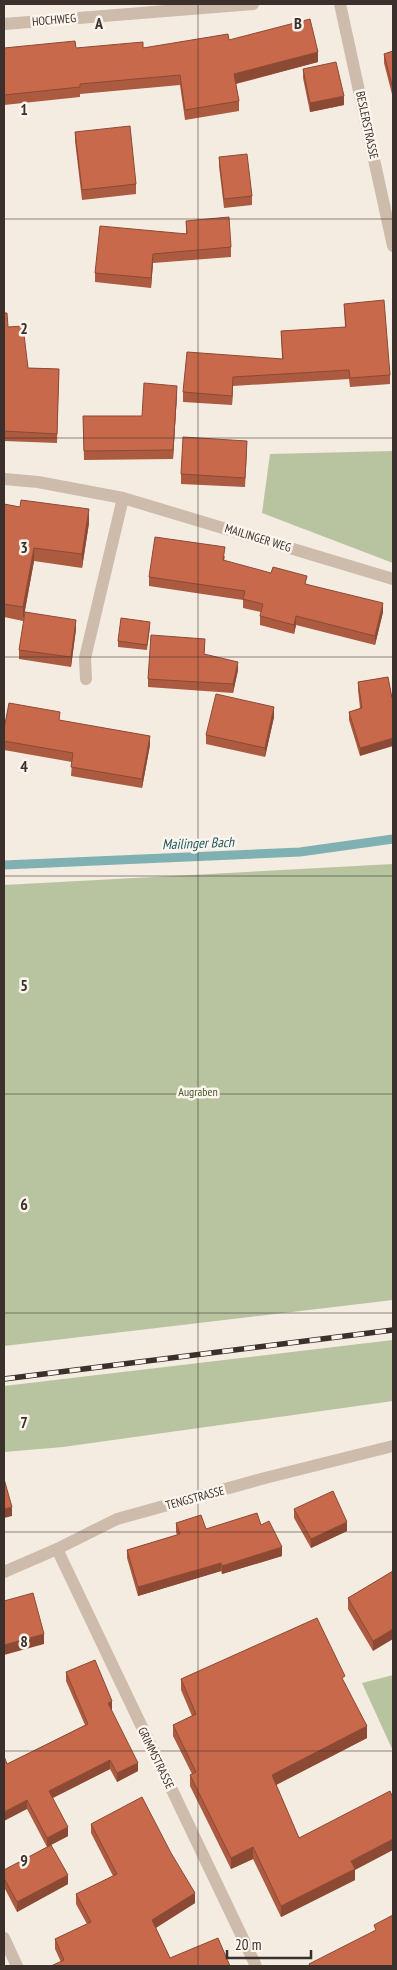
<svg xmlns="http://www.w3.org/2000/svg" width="397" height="1970" font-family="'PT Sans Narrow',sans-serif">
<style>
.green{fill:#b8c4a0}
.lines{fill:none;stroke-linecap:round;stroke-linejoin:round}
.stream{stroke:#7fb0b2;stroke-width:9}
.street{stroke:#cdbbac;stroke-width:12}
.rail-casing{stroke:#3b302b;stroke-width:5.5}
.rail{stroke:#fbf5ee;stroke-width:4;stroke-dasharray:11;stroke-linecap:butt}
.wall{fill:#ac5a40}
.shaded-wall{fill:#8c4a34}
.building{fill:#c8694b;stroke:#8c4a34}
.grid{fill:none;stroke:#3b302b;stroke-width:1;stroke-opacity:0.55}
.labels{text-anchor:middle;stroke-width:5;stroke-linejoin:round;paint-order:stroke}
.street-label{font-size:12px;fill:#3b302b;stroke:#fbf5ee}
.park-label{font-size:12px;fill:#4a5a2e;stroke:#fbf5ee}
.water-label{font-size:14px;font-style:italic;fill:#1f5a5e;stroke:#fbf5ee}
.grid-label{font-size:16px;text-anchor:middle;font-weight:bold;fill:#3b302b;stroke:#fbf5ee;stroke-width:5;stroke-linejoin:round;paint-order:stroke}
</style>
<rect width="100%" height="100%" fill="#f4ebe1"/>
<path class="green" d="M393 451V563L262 513 270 454Z
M393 864V1300L4 1346V885Z
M393 1340V1401L63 1447 4 1452V1386Z
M393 1675V1751L362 1683Z"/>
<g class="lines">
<path class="stream" d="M4 865 300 852 393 839"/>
<path class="street" d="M340 4 393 246
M4 24 253 4
M4 479 38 482 123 498 393 579
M86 679 85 658 123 498
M57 1549 256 1966
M4 1572 57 1549 117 1519 265 1478 393 1446
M4 1938 17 1966"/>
<defs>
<path id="rail" d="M4 1379 393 1330"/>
</defs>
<use href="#rail" class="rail-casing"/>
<use href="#rail" class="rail"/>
</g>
<path class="wall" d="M229 40 318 62 236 84 239 101V111L185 120 180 85 80 94V97L4 105V48H143Z
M393 51V98L384 63V54Z
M303 69 344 105 310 112 303 78Z
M75 132 136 184V194L82 200 75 141Z
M219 157 252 196V205L224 208 219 166Z
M186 221 231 247V257L153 263 151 288 95 282V273L186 234Z
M344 304 390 375V384L350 387 349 379 233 386 232 405 183 402V392L282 359 281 331 345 327Z
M4 313 8 327 28 368 59 369 57 443 4 441Z
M177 394 173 459 84 460 83 416H142Z
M247 450 245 487 181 484V474Z
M4 504 89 523 82 568 34 561 23 621 4 617Z
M225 556 224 561 307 584 383 612 375 645 296 625 294 634 260 625V616L261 612 243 608V600L149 586V577Z
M150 627 147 650 118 647V641Z
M76 629 71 667 19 659V650Z
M205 647 204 655 238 670 233 693 148 687V679Z
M388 677 360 756 349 720V712L360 708 358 690V682Z
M274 717 265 757 206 744V735Z
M60 721 150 745 142 788 71 776 72 762 4 750V729Z
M294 1509 347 1531 311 1548 294 1518Z
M176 1523 206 1529 261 1525 282 1556 222 1574 221 1571 138 1596 127 1558V1550L177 1535 176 1532Z
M393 1571 373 1651 348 1609V1598Z
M66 1672 112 1710H111L138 1771 117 1782 110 1769 52 1798 68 1836 51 1845 68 1884 17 1912 4 1887V1870L47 1847 27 1809 7 1764 85 1725 66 1681Z
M181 1679 345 1683 367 1738 276 1785 299 1838 355 1870V1880L281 1917 253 1859 231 1869 190 1786V1775L192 1774 173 1736V1725L192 1716 181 1690Z
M91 1824 195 1903 156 1928 170 1958 230 1966 61 1962 55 1949V1939L87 1924 76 1904V1894L113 1876 91 1833Z"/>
<path class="shaded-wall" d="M318 52V62L234 84V74Z
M344 96V105L310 112V103Z
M153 254V263L151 288V278Z
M233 377V386L232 405V396Z
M177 386V394L173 459V450Z
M89 509V523L82 568V554Z
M34 548V561L23 621V607Z
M383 603V612L375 645V636Z
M296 616V625L294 634V625Z
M76 620V629L71 667V657Z
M238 662V670L233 693V684Z
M274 707V717L265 757V748Z
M150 736V745L142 788V779Z
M393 738V746L360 756V748Z
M12 1507V1516L4 1518V1509Z
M347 1522V1531L311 1548V1539Z
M282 1547V1556L222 1574V1566Z
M221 1563V1571L138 1596V1587Z
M393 1629V1639L373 1651V1641Z
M44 1634V1644L4 1655V1645Z
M112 1701V1710L108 1712V1703Z
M367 1726V1738L272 1787V1775Z
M110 1760V1769L49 1800V1791Z
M138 1763V1771L117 1782V1773Z
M27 1800V1809L4 1821V1812Z
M68 1827V1836L47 1847V1838Z
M393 1839V1850L355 1870V1880L281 1917V1906L351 1861Z
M253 1847V1859L231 1869V1858Z
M68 1875V1884L17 1912V1902Z
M195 1893V1903L152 1930V1920Z"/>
<path class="building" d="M310 19 318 52 234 74 239 101 185 110 180 75 80 84V87L4 95V48L75 41 76 48 143 42V48L228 34 229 40Z
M393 51V89L384 54Z
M336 62 344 96 310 103 303 69Z
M130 126 136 184 82 190 75 132Z
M247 154 252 196 224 199 219 157Z
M229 217 231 247 153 254 151 278 95 273 100 226 187 234 186 221Z
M384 300 390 375 350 378 349 370 233 377 232 396 183 392 187 352 283 359 281 331 346 327 344 304Z
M4 313H7L8 327 23 326 28 368 59 369 57 434 4 431Z
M144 383 177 386 173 450 84 451 83 416H142Z
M183 437 247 441 245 478 181 474Z
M21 500 89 509 82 554 34 548 23 607 4 604V504L20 507Z
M155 537 225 547 223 560 271 573 273 567 307 576 305 584 383 603 375 636 296 616 294 625 260 616 263 604 243 599 245 591 149 577Z
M25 612 76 620 71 657 19 650Z
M121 618 150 622 147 645 118 641Z
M151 635 205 639 204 654 238 662 233 684 148 679Z
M388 677 392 698H393V738L360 748 349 712 362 708 358 682Z
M216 694 274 707 265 748 206 735Z
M9 703 60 712 59 720 150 736 142 779 71 767 73 753 4 741V729Z
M4 1479 12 1507 4 1509Z
M333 1491 347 1522 311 1539 294 1509Z
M257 1513 261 1525 269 1521 282 1547 222 1566 221 1563 138 1587 127 1550 180 1534 176 1523 201 1515 206 1529Z
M393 1571V1629L373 1641 348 1598Z
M33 1593 44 1634 4 1645V1601Z
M317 1618 345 1676 342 1678 367 1726 272 1775 299 1838 390 1791 393 1798V1839L351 1861 355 1869 281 1906 253 1847 231 1858 190 1775 196 1772 173 1725 196 1714 181 1679Z
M95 1660 112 1701 108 1703 138 1763 117 1773 110 1760 49 1791 68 1827 47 1838 27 1800 4 1812V1756L7 1764 88 1724 66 1672Z
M142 1797 171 1853 195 1893 152 1920 170 1958 218 1938 230 1966H51L64 1960 55 1939 91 1922 76 1894 117 1874 91 1824Z
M51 1845 68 1875 17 1902 4 1878V1870Z
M393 1915V1966H310L309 1964 376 1930 374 1925Z"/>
<path class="grid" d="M198 4V1966M4 219H393M4 438H393M4 657H393M4 876H393M4 1094H393M4 1313H393M4 1532H393M4 1751H393"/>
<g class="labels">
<g class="street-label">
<text transform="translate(54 20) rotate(-5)" y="4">HOCHWEG</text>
<text transform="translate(367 125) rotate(78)" y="4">BESLERSTRASSE</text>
<text transform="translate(258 538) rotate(17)" y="4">MAILINGER WEG</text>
<text transform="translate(195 1498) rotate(-15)" y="4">TENGSTRASSE</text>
<text transform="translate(156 1758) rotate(64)" y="4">GRIMMSTRASSE</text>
</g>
<g class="park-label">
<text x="198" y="1096">Augraben</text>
</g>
<g class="water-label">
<text transform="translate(198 843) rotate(-2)" y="5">Mailinger Bach</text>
</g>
</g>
<g class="grid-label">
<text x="99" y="29">A</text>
<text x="298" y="29">B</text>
<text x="24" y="115">1</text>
<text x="24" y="334">2</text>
<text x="24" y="553">3</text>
<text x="24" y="772">4</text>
<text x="24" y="991">5</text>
<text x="24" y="1210">6</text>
<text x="24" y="1428">7</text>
<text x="24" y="1647">8</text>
<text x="24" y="1866">9</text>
</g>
<rect width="397" height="1970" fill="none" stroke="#3b302b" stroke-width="10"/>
<path d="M227 1950v8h84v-8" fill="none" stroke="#3b302b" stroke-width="2.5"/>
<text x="235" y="1950" font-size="15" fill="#3b302b" stroke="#fbf5ee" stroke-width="4" paint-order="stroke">20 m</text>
</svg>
